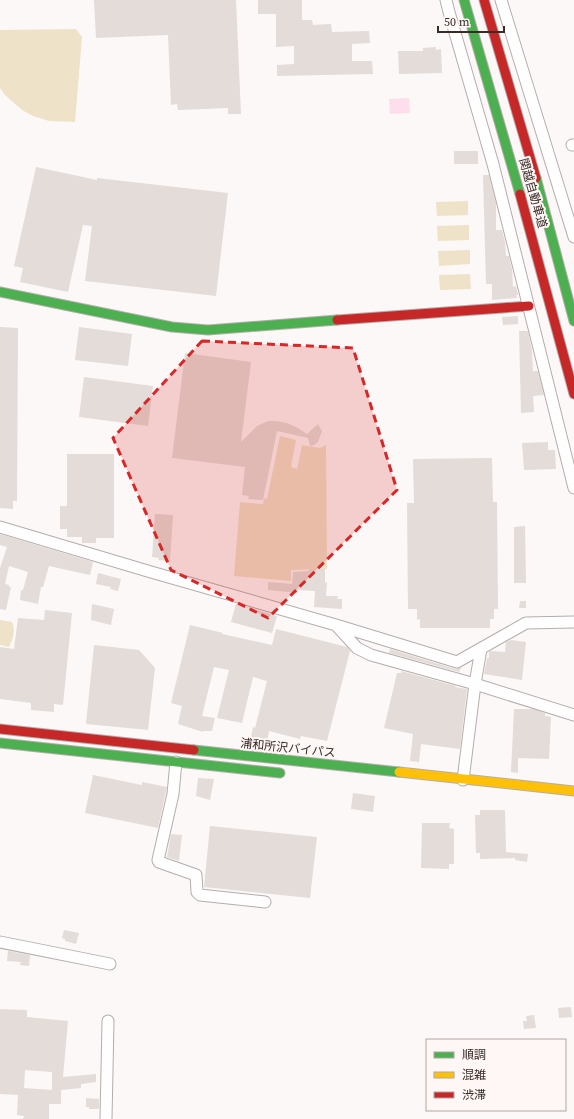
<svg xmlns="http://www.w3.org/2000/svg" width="574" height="1119" font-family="'Source Serif 4','Noto Sans JP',serif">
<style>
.green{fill:#eee2c9}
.water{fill:#fcdeec}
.building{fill:#e3dcd8;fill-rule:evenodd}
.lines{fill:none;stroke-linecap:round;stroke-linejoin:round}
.street-casing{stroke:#b4adab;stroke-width:13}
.fast-casing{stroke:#b4adab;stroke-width:11}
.slow-casing{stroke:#b4adab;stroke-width:11}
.jam-casing{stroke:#b4adab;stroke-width:11}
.street{stroke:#fffefe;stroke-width:11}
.fast{stroke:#4caf50;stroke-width:9}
.slow{stroke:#ffc107;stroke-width:9}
.jam{stroke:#c62828;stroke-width:9}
.marked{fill:#d62828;fill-opacity:0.2;stroke:#d62828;stroke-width:3;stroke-dasharray:8 5;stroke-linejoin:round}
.labels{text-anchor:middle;stroke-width:4;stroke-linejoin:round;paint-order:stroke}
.street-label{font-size:12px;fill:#382b28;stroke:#fef7f5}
</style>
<rect width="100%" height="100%" fill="#fcf8f7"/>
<path class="green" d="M76 29 82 37 75 122 49 121 33 116 22 110 5 95 0 88V30Z
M468 201V215L437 216 436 202Z
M469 225V240L438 241 437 226Z
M470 250V264L439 266 438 251Z
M470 274 471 289 440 290 439 275Z
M280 436 296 440 291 467 297 469 302 445 320 448 326 445 327 569 291 570V581L234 576 240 502 263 504 264 498 267 499Z
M0 620 12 622C16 631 13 638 9 647L0 645Z"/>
<path class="water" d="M409 98 410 113 390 114 389 99Z"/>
<path class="building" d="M94 0H236L241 114H228V108L178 110 177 104 171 105 168 35 96 38Z
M258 0H302V20H312L313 25 331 24 332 32 369 31 370 43 352 44V61H372L373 74 277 76V65L294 64V46L276 47V14H258Z
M436 47V50L441 49 442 73 399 74 398 51H423V48Z
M454 151H478V164H454Z
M36 167 97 180V178L228 193 216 296 85 281 92 226 83 225 68 292 20 282 23 268 14 266Z
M483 175H489L496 203V230H502L505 242 506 256H509L512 269 513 287 516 286 518 295H516L517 298 492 300V284H486Z
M518 316V324L503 325 502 317Z
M0 327 18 328 17 501H13V509L0 508Z
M79 327 132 334 128 366 75 360Z
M519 331H528L532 350 533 371H538L544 395 533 396 534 412 521 413Z
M185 353 251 362 241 442 257 426 268 421H277L287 423 296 427 307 434 318 424 322 431 318 442 314 445 310 446 308 438 277 431 263 500 248 499 249 496 242 495 245 467 172 458Z
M84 377 153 386 148 426 79 417Z
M548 442V450H555L556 469 524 470 522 443Z
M67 454H114V538H96V543H82V537H67V529H60V506H67Z
M492 458 493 502H497L498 609H494V619H490V628H420V619L417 620V609H408L407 503H414L413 459Z
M155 514 173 515 170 561 158 560 159 558 152 557Z
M525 526 526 583H514V527Z
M0 534 93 562 90 575 49 566 43 587H41L38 604 20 600 21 590H23L28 572 9 566 5 584 9 585V587H11L6 610 0 609V568L7 547 0 545Z
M311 569H325V582L327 583 326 596H338L337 599H342V609L314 607 315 591 298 590V593L268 590V582L292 584 293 572 309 571V570Z
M98 573 121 579 118 591 110 589 111 587 96 584Z
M520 601H526V608H519Z
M92 604 114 609 111 625 91 620Z
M236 604 277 616 272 633 231 622Z
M45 610 72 613 63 705 54 704V712L31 710V703L0 699V647L14 649 18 618 44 620Z
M190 625 223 633 222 634 272 645 276 629 347 647 350 651 327 741 301 736 300 739 269 731 267 745 250 743 253 727 255 728 267 681 253 677 242 723 217 718 229 670 214 667 202 716 215 718 212 731H203V732L178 724 182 706 171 703Z
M511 640 526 642 522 680 484 674 487 658H489V652L491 651 505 652 506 642Z
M94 645 139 650 155 668 148 730 86 724Z
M390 649 455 669 461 668 459 672 389 653Z
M401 671 456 686 455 687 467 689 460 749 421 744 419 762 410 761 413 734 384 728 397 673H401Z
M514 709H533L545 713V716L551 717 549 759 518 758V773L511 772Z
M93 775 142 785V782L167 787 158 828 85 813Z
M198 778 214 779 210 800 196 796Z
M353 793 375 796 373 812 351 809Z
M480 810H505L506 852 528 854 527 862 515 860V858L480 859V853H476L475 815H480Z
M422 823H450L449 828 454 829V864H449V869L421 868Z
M210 826 317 837 310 898 204 887Z
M171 834 182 835 179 861 167 857Z
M64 930 79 933 76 944 65 941V939L62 938Z
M8 951 30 955 29 966 20 965 21 962 7 961Z
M571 1007 572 1017 559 1018 558 1008Z
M0 1009 27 1010V1017L68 1021 63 1077 96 1074V1082L81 1084V1088L61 1090V1104H49V1119H23L24 1116 17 1115 18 1095 0 1094ZM25 1070 52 1072V1090L24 1088Z
M534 1015 536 1028 524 1029 523 1021H527L526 1016Z
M86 1098 99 1099V1109H89V1107H86Z"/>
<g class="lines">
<defs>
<path id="street" d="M446 0 449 12 493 164 574 488
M501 0 574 237
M572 145H574
M0 527 151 572 336 625 357 648 371 655 475 684 574 715
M336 625 457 662 526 623 574 622
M176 762 173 794 158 860 159 862 196 875 197 892 200 895 265 902
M463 780 475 684 481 649
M0 942 110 964
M106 1119 108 1021"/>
<path id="fast" d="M464 0 520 194
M536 178 574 321
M0 292 172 327 208 330 337 320
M0 743 280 773
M194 750 399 772"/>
<path id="slow" d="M399 772 574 791"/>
<path id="jam" d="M484 0 536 178
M520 194 574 394
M337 320 529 306
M0 729 194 750"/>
</defs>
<use href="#street" class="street-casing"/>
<use href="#fast" class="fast-casing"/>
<use href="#slow" class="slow-casing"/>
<use href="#jam" class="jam-casing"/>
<use href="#street" class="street"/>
<use href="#fast" class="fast"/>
<use href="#slow" class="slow"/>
<use href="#jam" class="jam"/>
</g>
<path class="marked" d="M202 341 353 348 397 490 268 618 171 570 113 438Z"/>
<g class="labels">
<g class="street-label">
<text transform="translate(533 193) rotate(74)" y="4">関越自動車道</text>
<text transform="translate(288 748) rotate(6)" y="4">浦和所沢バイパス</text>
</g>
</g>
<rect x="426" y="1039" width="140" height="72" fill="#fef7f5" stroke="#afa5a3"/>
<rect x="434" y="1052" width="20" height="6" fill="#4caf50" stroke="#afa5a3"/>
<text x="462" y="1059" font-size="12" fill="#382b28">順調</text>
<rect x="434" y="1072" width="20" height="6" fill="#ffc107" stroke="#afa5a3"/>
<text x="462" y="1079" font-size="12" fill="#382b28">混雑</text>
<rect x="434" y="1092" width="20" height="6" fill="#c62828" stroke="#afa5a3"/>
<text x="462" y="1099" font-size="12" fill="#382b28">渋滞</text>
<path d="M438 26v6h66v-6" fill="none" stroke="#382b28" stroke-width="2"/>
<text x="444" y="26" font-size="12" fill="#382b28" stroke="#fef7f5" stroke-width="3" paint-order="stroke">50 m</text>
</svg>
